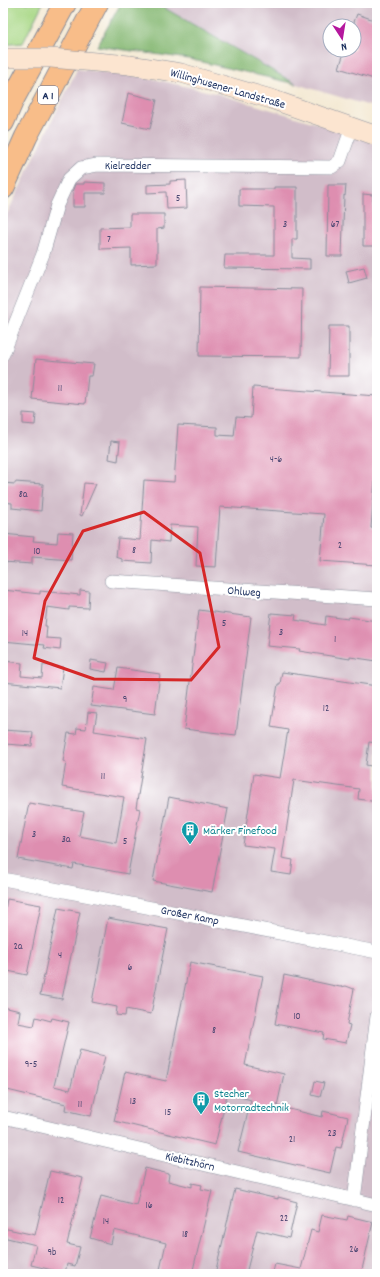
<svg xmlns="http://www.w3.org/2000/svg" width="380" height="1277" font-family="Dekko,sans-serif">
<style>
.industrial{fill:#d1bdc9;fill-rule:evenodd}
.green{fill:#a7d784;stroke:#618371}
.forest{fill:#85b872;stroke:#507468}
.building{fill:#de8eb0}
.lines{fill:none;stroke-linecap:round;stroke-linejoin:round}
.street-casing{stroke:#888c9a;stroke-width:14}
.secondary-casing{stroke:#888c9a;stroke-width:20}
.highway-casing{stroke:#888c9a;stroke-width:24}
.street{stroke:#fff;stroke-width:13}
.secondary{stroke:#fce5d0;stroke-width:19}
.highway{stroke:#f8bd89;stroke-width:22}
.secondary-bridge-casing{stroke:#888c9a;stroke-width:20;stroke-linecap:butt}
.secondary-bridge{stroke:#fce5d0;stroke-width:19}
.marked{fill:none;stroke:#d62828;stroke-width:3;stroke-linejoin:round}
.labels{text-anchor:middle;stroke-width:4;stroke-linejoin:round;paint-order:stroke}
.number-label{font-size:10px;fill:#4c4772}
.shield{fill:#fff;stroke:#5f6d8e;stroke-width:1}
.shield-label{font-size:11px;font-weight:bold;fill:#1b2f5e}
.street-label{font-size:12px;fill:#1b2f5e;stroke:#fff}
.culture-label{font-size:12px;fill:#0d838f;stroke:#fff;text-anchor:start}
</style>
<rect width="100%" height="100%" fill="#fff"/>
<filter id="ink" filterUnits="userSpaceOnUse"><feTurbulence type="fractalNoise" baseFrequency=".025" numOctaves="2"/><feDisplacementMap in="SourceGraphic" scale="8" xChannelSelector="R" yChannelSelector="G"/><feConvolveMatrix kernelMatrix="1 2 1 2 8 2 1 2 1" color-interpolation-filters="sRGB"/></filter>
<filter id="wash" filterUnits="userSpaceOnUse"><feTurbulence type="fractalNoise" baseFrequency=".012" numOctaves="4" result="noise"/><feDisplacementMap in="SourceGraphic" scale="16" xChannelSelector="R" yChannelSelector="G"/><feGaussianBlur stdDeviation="0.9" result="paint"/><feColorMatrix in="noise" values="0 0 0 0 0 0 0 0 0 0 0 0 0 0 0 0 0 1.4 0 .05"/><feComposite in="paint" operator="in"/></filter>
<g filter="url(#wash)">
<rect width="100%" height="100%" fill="#f4ead5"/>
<path class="industrial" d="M156 3H377V108L296 84ZM330 26H354V50H330Z
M77 69 145 77 215 93 329 127 377 144V1274H3V222Z"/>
<path class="green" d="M3 3H43L23 43 3 45Z"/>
<path class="forest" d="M121 3H156L296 84 189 59 97 46Z"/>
<g id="blocks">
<path class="building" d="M357 14 377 21V80L339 68 345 50H354V22Z
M128 93 157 100 150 129 122 123Z
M186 180 187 208 167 209 166 192 147 193V185L170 184V181Z
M84 182 105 183V193H85V207H73V192H72L75 184H84Z
M328 185H346L345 196 344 195 342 256H327Z
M274 187H297V239H292V258L310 259V269L224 268 225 255H274V207L239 206V189H274Z
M363 194 373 195V228H375V246H363Z
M130 214H164V228L157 229V264L131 265V248L100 249V228L130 227Z
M364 267 367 278 349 283 346 271Z
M200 287 302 289 301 357 199 356Z
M329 326H349V376H328Z
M36 359 94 364 92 376H88L85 404 32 399Z
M253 387 377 396V480H375L371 528 377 529V565L320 561 324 514 220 507 216 567 196 566 198 527 170 525 169 542 152 540 151 563 122 561V559L116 557 118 538 140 540 144 480 174 482 178 425 217 427V435L234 436 236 417 251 418Z
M23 413 36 414 35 425 23 424Z
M111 441 120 442 118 461 109 459Z
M15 482 43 484 41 511 12 508V503L3 502V483L15 484Z
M84 483 96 484 82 516 80 515Z
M58 532 73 533 71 560 32 557V564L3 562V534L34 537 33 541 57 543Z
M3 590 40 594V591L80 595V590L89 591 88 608 69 607V610L47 607 45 626H47L46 638 61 639 60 650 44 648 45 645 3 641Z
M199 610 251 617 236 735 184 729Z
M271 613 296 615 295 620 325 625 326 616 348 619 349 617 377 621V661L350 657V659L299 651 300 649 267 646Z
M91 660 108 663 106 672 90 669Z
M3 661 22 663 21 676 42 678 43 665 63 667 60 688 3 682Z
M118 668 160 674 155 714 91 706 94 687 114 690Z
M282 672 377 686V743L369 742 366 765 376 767 377 802 358 799 359 789 294 780 282 858 293 860 291 875 271 872 275 849 243 845 254 774 280 778 288 730 271 727 278 684H280Z
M88 712 97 713 94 731 147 739 136 808 140 809 128 874 74 864 73 869 18 859 29 803 84 812 79 836 116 843 124 797 62 787 66 762 63 761 68 733 76 734 77 728 86 729Z
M3 730 33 732 32 746 5 744V741H3Z
M169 797 228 809 212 892 153 881Z
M7 899 41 905 27 975 3 970V921Z
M58 908 80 912 62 999 40 995Z
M108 918 168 929 151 1014 126 1009 125 1016 116 1015 117 1007 92 1002Z
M190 962 263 976 245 1065 284 1074 277 1106 322 1117 323 1111 348 1117 341 1148 336 1147 330 1173 238 1152 251 1100 244 1098 227 1095 215 1145 114 1121 125 1072 166 1081Z
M284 975 340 987 346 986 354 989 347 1024 350 1025 346 1043 323 1039 324 1033 275 1024Z
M3 1007 20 1011 18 1023 34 1026 36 1017 51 1021 52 1018 69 1022 54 1086 70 1090 80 1050 105 1056 91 1116 65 1110 66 1104 3 1089Z
M315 1081 324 1083 320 1097 312 1095Z
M145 1168 169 1174 168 1181 192 1187V1183L202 1185 201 1189 212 1191 192 1274H159L166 1243 114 1230 111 1244 90 1238 101 1196 136 1205Z
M50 1171 83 1178 67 1244 80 1247 75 1266 67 1264 65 1273 31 1265 36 1245 3 1237V1228L35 1235Z
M235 1189 278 1199V1197L297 1202 289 1238 257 1230 246 1274H215Z
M322 1215 347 1220 348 1216 373 1222 361 1274H282L273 1272 275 1264 301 1269 311 1230 318 1232Z"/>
</g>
</g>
<g filter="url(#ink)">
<use href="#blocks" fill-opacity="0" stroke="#888c9a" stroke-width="1"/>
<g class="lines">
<defs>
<path id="street" d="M3 354 43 254 57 205 69 179 81 168 97 165 332 167 340 161 352 127
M111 581 377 599
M3 879 377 952
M3 1117 377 1205
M354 1200 377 1016"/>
<path id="secondary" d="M129 65 181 73 271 99 377 136"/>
<path id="highway" d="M3 122 13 99 65 3
M3 188 26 137 97 3"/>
</defs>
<use href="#street" class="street-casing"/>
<use href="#secondary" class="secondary-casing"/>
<use href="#highway" class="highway-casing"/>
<use href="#street" class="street"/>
<use href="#secondary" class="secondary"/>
<use href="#highway" class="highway"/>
<defs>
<path id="secondary-bridge" d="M3 58H51L129 65"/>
</defs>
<use href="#secondary-bridge" class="secondary-bridge-casing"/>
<use href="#secondary-bridge" class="secondary-bridge"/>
</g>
</g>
<path class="marked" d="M144 512 200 553 219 647 191 680 94 679 34 658 45 601 83 531Z"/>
<defs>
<symbol id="building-pin" viewBox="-11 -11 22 30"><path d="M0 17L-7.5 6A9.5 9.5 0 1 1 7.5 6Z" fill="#0f9aa8" stroke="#fff"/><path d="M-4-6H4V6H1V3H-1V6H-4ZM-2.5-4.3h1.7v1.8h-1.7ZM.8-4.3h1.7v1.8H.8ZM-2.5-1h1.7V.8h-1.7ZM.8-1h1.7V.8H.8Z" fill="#fff"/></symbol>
</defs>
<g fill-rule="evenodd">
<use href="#building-pin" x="180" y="820" width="20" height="27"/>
<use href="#building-pin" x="191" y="1090" width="20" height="27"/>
</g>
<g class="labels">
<g class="number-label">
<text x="178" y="201">5</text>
<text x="285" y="227">3</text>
<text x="335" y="227">67</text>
<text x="109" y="242">7</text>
<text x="60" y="391">11</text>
<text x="276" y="462">4-6</text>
<text x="23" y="497">8a</text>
<text x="340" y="548">2</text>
<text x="134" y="553">8</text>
<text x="37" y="554">10</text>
<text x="224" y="626">5</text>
<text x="281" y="635">3</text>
<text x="25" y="636">14</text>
<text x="335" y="642">1</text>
<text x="125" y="702">9</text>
<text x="326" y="711">12</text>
<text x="103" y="779">11</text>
<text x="34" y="837">3</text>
<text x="66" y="842">3a</text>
<text x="125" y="844">5</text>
<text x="18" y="949">2a</text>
<text x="60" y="958">4</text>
<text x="130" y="970">6</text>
<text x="297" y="1019">10</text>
<text x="214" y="1033">8</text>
<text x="31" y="1067">9-5</text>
<text x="133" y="1104">13</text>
<text x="80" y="1107">11</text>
<text x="168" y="1115">15</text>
<text x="332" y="1136">23</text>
<text x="292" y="1142">21</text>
<text x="61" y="1203">12</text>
<text x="149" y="1208">16</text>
<text x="284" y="1221">22</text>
<text x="106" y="1224">14</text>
<text x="185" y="1237">18</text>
<text x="354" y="1252">26</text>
<text x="52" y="1255">9b</text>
</g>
<rect class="shield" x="38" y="86" width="20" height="18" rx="3"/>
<g class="shield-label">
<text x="48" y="99">A 1</text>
</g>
<g class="street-label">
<text transform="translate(228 88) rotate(16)" y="4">Willinghusener Landstraße</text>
<text x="128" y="169">Kielredder</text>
<text transform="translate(244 591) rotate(4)" y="4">Ohlweg</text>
<text transform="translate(190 915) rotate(11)" y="4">Großer Kamp</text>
<text transform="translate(190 1161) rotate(13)" y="4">Kiebitzhörn</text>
</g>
<g class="culture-label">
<text x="203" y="834">Märker Finefood</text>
<text x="214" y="1097">Stecher<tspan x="214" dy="14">Motorradtechnik</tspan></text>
</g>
</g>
<rect width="380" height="1277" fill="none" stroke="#fff" stroke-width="16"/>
<g transform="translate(342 38) rotate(168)"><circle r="19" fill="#ffffff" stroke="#a4acbf"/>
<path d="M0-3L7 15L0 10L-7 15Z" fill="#b5179e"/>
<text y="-6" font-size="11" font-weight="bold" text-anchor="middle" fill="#1b2f5e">N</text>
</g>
</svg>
